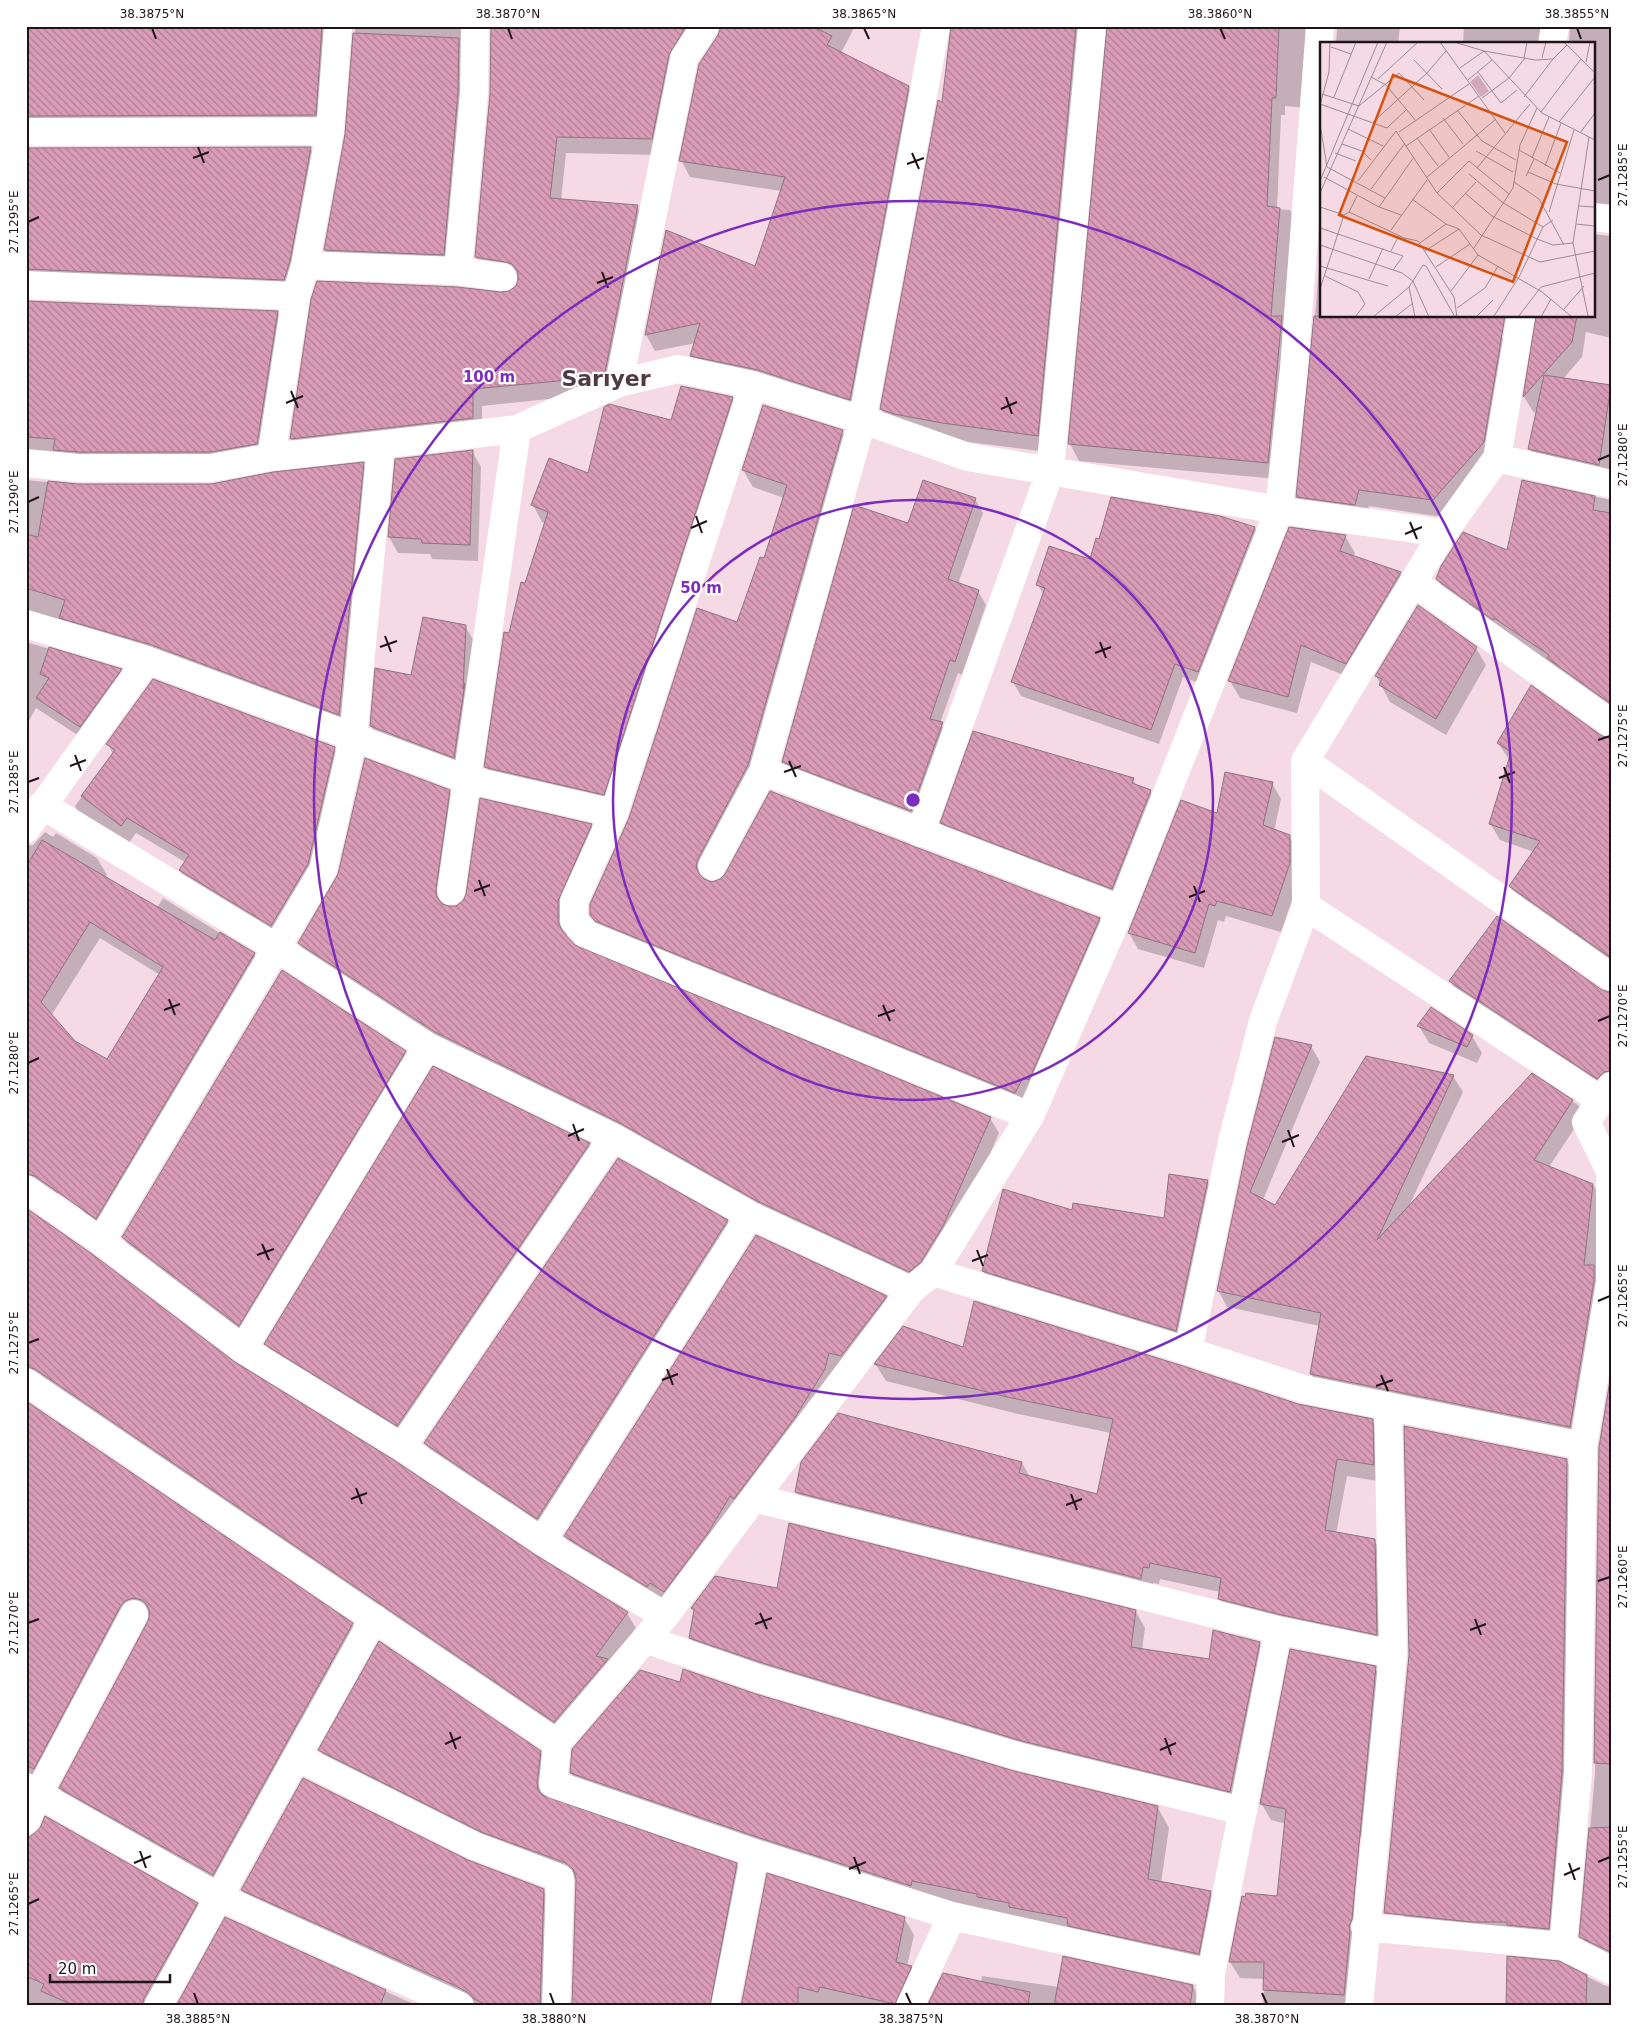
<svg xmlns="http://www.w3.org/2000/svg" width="1637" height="2032" font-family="'DejaVu Sans',sans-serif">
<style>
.shadow{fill:#0003;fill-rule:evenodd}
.building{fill:url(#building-back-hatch);stroke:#8d757f;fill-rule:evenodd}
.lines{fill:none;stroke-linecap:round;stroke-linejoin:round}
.minor{stroke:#fff;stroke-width:28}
.ticks{fill:none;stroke:#1f1519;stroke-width:2}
.ring{fill:none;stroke:#7b2cbf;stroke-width:2.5}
.labels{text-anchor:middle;stroke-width:4.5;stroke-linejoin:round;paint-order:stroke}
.district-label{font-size:22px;font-weight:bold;fill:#4f3a43;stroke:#fff}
.inset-road{fill:none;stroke:#9f8b93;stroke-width:1}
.view{fill:#d4520d;fill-opacity:0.15;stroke:#d4520d;stroke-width:2.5}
.inset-edge{fill:none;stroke:#1f1519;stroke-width:2.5}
.centre{fill:#7b2cbf;stroke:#fff;stroke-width:2.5}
.ring-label{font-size:15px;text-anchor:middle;font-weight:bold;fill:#7b2cbf;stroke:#fff;stroke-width:4.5;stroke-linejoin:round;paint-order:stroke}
.neatline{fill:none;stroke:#1f1519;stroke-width:2}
.ticks-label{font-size:12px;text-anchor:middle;fill:#1f1519}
</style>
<defs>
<pattern id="building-back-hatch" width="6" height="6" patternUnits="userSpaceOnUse" patternTransform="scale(1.25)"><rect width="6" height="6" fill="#da9cb7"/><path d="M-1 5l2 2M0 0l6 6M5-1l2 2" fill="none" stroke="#b07e94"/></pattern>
</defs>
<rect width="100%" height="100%" fill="#f5dae5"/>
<path class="shadow" d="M26 26H855L841 53 908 87 918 104 859 416 701 372 692 356 696 343 655 351 646 335 667 231 756 268 781 191 690 177 681 160 721 29 716 27 707 29 661 155 566 153 561 200 637 206 647 223 614 389 568 397 482 406V435L300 456 291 439 313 300 501 294 510 292 517 287 520 280 486 274 476 257 491 93 492 29 486 27 453 271 335 267 325 250 347 132 355 29 350 27 325 132 26 137Z
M914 26H1400L1398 44H1336L1337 29 1331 27 1308 108 1285 106V115H1281L1277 209 1290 210 1299 226 1277 479 1079 461 1070 444 1109 29 1103 27 1047 452 952 440 891 426 881 409 943 104 953 29 941 28 932 35Z
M1464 26H1611V219L1593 222V44H1569L1570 28 1569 27 1560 28 1548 44H1463Z
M310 148 320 165 294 296 26 290V149Z
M1593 234 1611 236V338L1586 332 1582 357 1563 379 1611 386V482L1539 466 1530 449 1539 407 1534 413 1524 397 1534 338 1542 316H1593Z
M1321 239V316L1501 336 1511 353 1493 459 1442 517 1369 506 1364 521 1307 513 1297 496 1311 370Z
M26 302 277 312 287 329 266 460 26 468Z
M732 398 742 414 613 811 495 784 486 767 510 635 545 523 542 522 533 505 588 474 672 421Z
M842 431 852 448 758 783 706 881 1099 919 1109 936 1025 1110 601 932 591 915 738 623 765 560 784 498 753 487 743 470Z
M472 451 481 467 478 561 432 559 430 554 398 553 389 537Z
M363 464 373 480 349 731 26 628V480L78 485H211Z
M1523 481 1611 500V713L1447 596 1437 579 1508 552Z
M975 499 983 513 958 584 978 591 986 605 962 675 958 673 940 723 950 737 919 824 791 775 783 761 909 525Z
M1220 517 1255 528 1263 542 1206 686 1183 677 1159 744 1021 696 1013 682 1044 596 1038 585 1091 561Z
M1345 536 1355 553 1353 557 1400 573 1410 590 1356 680 1311 662 1297 713 1240 698 1230 681Z
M465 626 474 641 462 772 380 741 371 726 412 676Z
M26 642 121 670 130 686 90 743 36 708 26 726Z
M1476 648 1486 665 1446 735 1390 702 1376 676Z
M1602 737 1611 740V967L1520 903 1510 886 1534 852 1500 840 1490 823 1510 761 1498 743Z
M108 744 334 748 343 763 317 880 280 941 189 886 180 870 185 862 136 833 126 847 84 822 75 806 113 754Z
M1133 779 1137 786 1150 791 1160 808 1122 905 952 840 942 822Z
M1272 783 1281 799 1274 831 1289 836 1298 852 1299 880 1281 932 1226 916 1224 922 1218 920 1204 968 1138 949 1129 933 1218 815Z
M449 791 458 806 444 906 457 907 591 825 600 840 567 917V938L574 946 990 1118 999 1133 952 1242 918 1287 445 1048 308 958 299 943Z
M45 832 53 837 56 833 97 858 107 875 105 877 157 908 163 898 254 954 264 971 106 1235 91 1224 81 1207 92 1146 54 1199 26 1194V846L33 845ZM100 938 160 975 108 1061 74 1042 51 1016Z
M1451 982 1601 991 1611 994V1092L1460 998Z
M1419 1026 1472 1036 1482 1053 1477 1063 1429 1043Z
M1311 1046 1320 1062 1263 1200 1275 1206 1366 1058 1453 1076 1463 1092 1409 1206 1532 1075 1578 1105 1587 1120H1580L1549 1167 1594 1186 1603 1202V1298L1579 1443 1321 1390 1311 1374 1320 1326 1227 1307 1218 1290 1248 1146Z
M405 1052 414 1068 248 1342 133 1254 123 1237Z
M589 1144 599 1161 407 1442 276 1361 266 1344Z
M1207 1181 1217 1198 1186 1347 993 1288 983 1271 1073 1211 1165 1219Z
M727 1221 737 1238 547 1535 435 1459 425 1443Z
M886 1297 895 1313 673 1606 574 1552 565 1536Z
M26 1305 234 1363 533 1555 627 1613 637 1630 564 1738 26 1387Z
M904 1328 964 1349 1298 1405 1372 1420 1382 1437 1383 1482 1347 1476 1336 1534 1374 1540 1384 1557 1386 1651 1229 1616 1219 1598 1220 1592 1160 1579 1159 1584 1153 1583 1151 1596 806 1509 796 1492 838 1414 1022 1463 1030 1477 1098 1496 1111 1433 1018 1414 886 1381 876 1365Z
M1611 1381V1964L1591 1954 1581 1936 1595 1773 1600 1448Z
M26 1403 352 1624 362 1641 223 1891 70 1805 60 1788 150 1616 143 1615 26 1792Z
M1566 1460 1576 1476 1558 1945 1412 1931 1403 1914Z
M778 1589 1136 1612 1145 1628 1142 1650 1210 1660 1259 1643 1269 1659 1240 1808 700 1654 690 1637 695 1613 692 1608Z
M1375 1668 1385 1684 1370 1838 1357 1837 1350 2006H1263L1265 1979 1240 1978 1230 1962 1278 1898 1286 1824 1271 1820 1261 1803Z
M681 1684 756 1695 1013 1772 1158 1808 1169 1828 1161 1883 1210 1892 1222 1912 1210 1974 923 1901 583 1793 571 1773Z
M320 1750 540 1752 549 1769 547 1798 736 1864 746 1881 722 2006H573L577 1880 492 1848 329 1767Z
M46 1818 197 1904 206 1920 159 2006H26V1837L36 1834Z
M468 1861 543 1890 553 1907 550 2006H471L252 1906 242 1890Z
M904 1918 914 1935 907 1966 911 1967 920 1984 910 2006H742Z
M226 1919 418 2006H177Z
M1558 1962 1604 1985 1611 1987V2006H1507Z
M982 1976 1059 1987 1193 1986 1202 2003V2006H929L981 1983Z"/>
<path class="building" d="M28 26H322L316 115 26 116V53H29Z
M491 26H686L669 55 652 139 557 137 550 198 638 205 605 372 599 375 558 381 473 389V418L290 439 311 299 317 281 457 287 501 292 509 291 516 286 518 280V272L512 264 505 262 475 257 490 94Z
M721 26H812L832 36 827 45 909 86 850 400 758 370 690 356 700 323 645 335 666 230 755 266 785 177 679 161 699 64 718 35Z
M951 26H1076L1038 436 942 423 894 414 880 409 938 100 942 102Z
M1107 26H1279L1276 98H1272L1267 206 1280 208 1271 316H1282L1268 463 1068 444Z
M353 33 459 38 458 92 444 255 324 250 345 134Z
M311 147 290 261 284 280 26 269V148Z
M26 301 278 311 257 444 210 452H79L53 450 55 439 26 437Z
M1314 316H1505L1484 442 1433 500 1359 490 1355 505 1296 497Z
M1536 316H1577L1572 342 1523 397Z
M1544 375 1611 385 1599 465 1528 449Z
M681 386 733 397 604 795 484 767 504 632 509 633 521 582 525 583 548 512 531 505 549 458 588 473 604 407 609 404 671 420Z
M763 405 843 430 748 765 698 859 696 866 699 874 704 879 712 882 720 879 725 874 770 791 1100 918 1029 1080 1023 1078 1015 1093 595 921 590 915V904L629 818 697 608 737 622 760 557 764 558 787 485 742 470Z
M473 450 470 545 422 543 421 539 388 537 395 459Z
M364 462 339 715 152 645 59 618 65 600 26 588V534L38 537 48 481 78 484H211L273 472Z
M923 480 976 498 948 579 979 590 955 662 950 660 930 719 943 722 911 811 782 762 854 505 908 523Z
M1522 480 1595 496 1593 510 1611 513V704L1547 658 1549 655 1494 618 1493 620 1436 579 1441 566 1463 532 1507 550Z
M1111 497 1220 516 1255 527 1198 672 1175 664 1151 730 1011 682 1045 588 1036 585 1049 546 1090 559 1096 538 1099 539Z
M1289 527 1346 535 1340 551 1401 572 1346 664 1301 645 1288 697 1228 681Z
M1418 605 1477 647 1436 719 1379 685 1382 679 1375 676Z
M423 617 466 625 463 689 465 683 454 758 370 726 375 668 411 675Z
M49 647 122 669 80 727 36 698 49 678 40 674Z
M153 679 335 747 308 864 271 926 179 870 189 855 127 818 121 826 81 796 115 750 106 744Z
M1531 685 1602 736 1611 738V958L1509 886 1540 841 1489 824 1511 752 1497 743Z
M973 731 1134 778 1132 783 1151 790 1112 889 940 823Z
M365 758 450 790 436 889 437 897 442 904 449 906H456L463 901 466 894 480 798 592 824 558 901V922L563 932 575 945 991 1117 943 1226 921 1262 909 1272 757 1201 620 1123 435 1032 298 943 338 874Z
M1225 772 1273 782 1263 825 1290 835V863L1272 916 1217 901 1215 906 1209 904 1195 953 1128 933 1181 800 1217 813Z
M42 840 215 940 220 932 255 953 96 1219 35 1176 26 1174V867ZM90 922 163 967 107 1059 75 1041 41 1002Z
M1497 916 1602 990 1611 992V1071L1604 1072 1597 1079 1449 981Z
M282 970 406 1051 239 1326 122 1237Z
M1431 1007 1473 1035 1467 1047 1417 1026Z
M1275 1037 1312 1045 1250 1192 1275 1205 1366 1056 1454 1075 1377 1240 1532 1073 1573 1100 1534 1160 1593 1184 1584 1265H1594V1281L1570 1427 1310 1374 1321 1313 1217 1291 1247 1146Z
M433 1066 590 1143 397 1426 264 1344Z
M618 1158 728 1220 537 1519 424 1443Z
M1169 1174 1208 1180 1176 1331 982 1271 1003 1189 1072 1210 1073 1203 1164 1218Z
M26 1208 92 1254 235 1362 394 1460 534 1554 628 1612 596 1656 608 1659 554 1722 35 1369 26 1367Z
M756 1235 887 1296 841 1356 829 1353 825 1369 794 1419 734 1499 730 1496 708 1533 664 1592 650 1583 647 1587 564 1536Z
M974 1301 1183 1366 1298 1404 1373 1419 1374 1465 1337 1459 1325 1530 1375 1539 1377 1635 1282 1615 1218 1599 1221 1578 1150 1563 1149 1568 1143 1567 1141 1579 795 1492 801 1462 838 1413 1022 1462 1019 1473 1097 1494 1113 1419 1007 1397 874 1364 903 1326 963 1347Z
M1611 1374V1764L1594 1763 1599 1447Z
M26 1401 353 1623 213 1875 59 1788 148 1621 150 1613 147 1605 142 1600 133 1598 125 1601 120 1607 34 1769 26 1765Z
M1404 1426 1567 1459 1562 1772 1549 1929 1507 1925V1922H1472L1384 1913 1409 1655Z
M789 1523 1136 1610 1131 1647 1209 1659 1213 1630 1260 1642 1230 1792 1022 1741 766 1664 689 1638 694 1610 691 1608 715 1576 777 1588Z
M379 1641 541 1751 537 1783 538 1790 542 1795 737 1863 710 2006H572L576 1878 573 1869 566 1863 481 1832 318 1750Z
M1290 1649 1376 1666 1352 1919 1349 1926 1350 1932 1344 1995 1263 1990 1264 1962H1229L1242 1896 1245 1897 1246 1893 1277 1896 1286 1809 1260 1804Z
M683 1669 756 1694 1014 1771 1158 1806 1148 1879 1211 1891 1199 1954 1068 1926 1067 1918 1009 1907V1903L977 1897V1894L912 1881 911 1886 760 1838 570 1773 572 1749 640 1670 680 1682Z
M303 1778 468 1860 544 1889 540 2006H489L474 1999 467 1992 456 1986 241 1890Z
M45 1816 198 1903 144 1998 142 2006H75L41 1991 44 1984 26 1976V1840L40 1828Z
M1611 1827V1952L1579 1937 1589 1828Z
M767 1873 905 1917 896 1962 912 1966 895 2004 820 1987 818 1992 798 1987V2006H741Z
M225 1917 386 1990 380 2006H176Z
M1063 1956 1193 1985 1190 2006H1054Z
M1507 1956 1559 1961 1587 1975 1586 2006H1506Z
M943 1973 1030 1992 1028 2006H927Z"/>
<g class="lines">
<path class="minor" d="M1552 44 1555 26
M26 132 330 131
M1593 217 1611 219
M305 265 458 271 503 277
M458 271 474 93 475 26
M26 285 296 296
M619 383 684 58 705 26
M753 385 614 813 574 901V921L586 934 1030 1116
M271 457 296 296 305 265 330 131 338 26
M1497 458 1611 484
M26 463 78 468H211L271 457 517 429 619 383 678 369 753 385 869 422 968 457 1279 510 1443 533
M1413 582 1611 723
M26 624 147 660 466 779 614 813
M1305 761 1611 977
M763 771 1121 909
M42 805 277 948 427 1046 613 1137 750 1215 911 1290
M26 829 147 660
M920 833 1050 472 1092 26
M712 866 763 771 862 421 936 26
M451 891 517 429
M1306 906 1601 1100
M1611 1086 1586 1122 1610 1171V1282L1583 1446 1578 1773 1563 1946 1611 1970
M26 1189 101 1241 243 1349 402 1447 542 1541 665 1616
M101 1241 323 870 353 738 381 445
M933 1272 1188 1351 1303 1389 1583 1446
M243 1349 427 1046
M1188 1351 1232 1142 1263 1021 1306 906 1305 761 1443 533 1497 458 1521 316
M26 1382 557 1743
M402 1447 613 1137
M754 1498 1278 1630 1393 1654
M542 1541 750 1215
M645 1639 761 1679 1018 1756 1243 1811
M297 1757 475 1846 560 1878 556 2006
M26 1787 219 1897 460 2006
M26 1821 38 1794 134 1614
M1365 1927 1563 1946
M1211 1973 952 1916 755 1853 553 1784 557 1743 665 1616 911 1290 933 1272 1030 1116 1121 909 1279 510 1294 368 1320 26
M158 2006 374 1618
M725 2006 755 1853
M910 2006 952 1916
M1210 2006 1211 1973 1278 1630
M1359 2006 1393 1654 1388 1406"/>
</g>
<path class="ticks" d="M152 28 156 39M508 28 512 39M864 28 869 39M1220 28 1225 39M1577 28 1581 39M198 147 204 163M912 153 919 169M193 158 209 152M907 164 924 158M1598 180 1610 175M28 222 39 217M602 272 608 288M597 283 613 277M291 391 298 408M1006 397 1012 414M286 403 303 396M1001 409 1017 402M1598 460 1610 455M28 502 39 497M696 516 702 533M1410 522 1417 539M691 528 707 521M1405 534 1422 527M385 636 391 652M1100 642 1106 658M380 647 397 641M1095 653 1111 647M1598 740 1610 736M75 755 81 771M789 761 796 777M70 766 86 760M1504 767 1510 783M784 772 801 766M1499 778 1515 772M28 782 39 778M479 880 485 896M1194 886 1200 902M474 891 490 885M1189 897 1205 891M169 999 175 1015M883 1005 890 1021M164 1010 180 1004M878 1016 895 1010M1598 1021 1610 1016M28 1063 39 1058M573 1124 579 1141M1288 1130 1294 1147M568 1136 584 1129M1282 1142 1299 1135M262 1244 269 1260M977 1250 983 1266M257 1255 274 1249M972 1261 988 1255M1598 1301 1610 1296M28 1343 39 1339M667 1369 673 1385M1381 1375 1388 1391M662 1380 678 1374M1376 1386 1393 1380M356 1488 362 1504M1071 1494 1077 1510M351 1499 367 1493M1066 1505 1082 1499M1598 1581 1610 1577M760 1613 767 1629M1475 1619 1481 1635M28 1623 39 1619M755 1624 772 1618M1470 1630 1486 1624M450 1732 456 1749M1165 1738 1171 1755M445 1744 461 1737M1160 1750 1176 1743M140 1851 146 1868M854 1857 860 1874M1598 1862 1610 1857M134 1863 151 1856M1569 1863 1575 1880M849 1869 866 1862M1564 1875 1580 1868M28 1904 39 1899M194 1993 198 2004M550 1993 554 2004M906 1993 911 2004M1262 1993 1267 2004"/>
<g class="ring">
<circle cx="913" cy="800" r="300"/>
<circle cx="913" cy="800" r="599"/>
</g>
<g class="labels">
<g class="district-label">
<text x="606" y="386">Sarıyer</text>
</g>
</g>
<g transform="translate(1320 42)">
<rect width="275" height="275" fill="#f5dae5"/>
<path d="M158 33 169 49 161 55 150 40Z" fill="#d2a9ba"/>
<path class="inset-road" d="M120 0 185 91M134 0 164 9 222 71 275 98M244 0 275 31M11 5 31 12M204 16 207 0M222 16 226 0M94 18 122 47M266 20 270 0M140 26 164 9 215 18 233 17 247 3M158 30 181 61 197 48M51 35 66 43 96 79M58 37 98 0M148 38 172 18M2 52 39 64 79 31 104 58M14 55 36 0M204 55 233 17M162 56 189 36 205 16M0 62 67 86 86 68M0 63 9 30 10 0M137 68 162 99 196 118M221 70 261 17M123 76 143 102M53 80 107 31 126 9M239 80 275 35M0 82 7 125 65 156M28 87 63 104M109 87 129 115M79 90 149 42M260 91 275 71M97 96 118 124M22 102 42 109 51 118M86 104 159 54M199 108 240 131M156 109 193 130M15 111 36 119M212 116 229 75M225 124 241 81M157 126 210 62M208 130 236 142 275 149M149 132 182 160 223 185M206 134 214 117M4 135 59 165 81 173M106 136 176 77M0 139 58 0M38 139 76 89 117 151 161 193 220 220 275 209M194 140 219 157 244 203M51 147 85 101M0 151 67 0M117 151 149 119 189 152M145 151 172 174 217 197 233 203 253 201M92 157 126 182 139 187 158 213 222 250 252 275M258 164 275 165M0 165 24 173 29 170 84 196 98 199 134 255 137 275M59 165 94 115M132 166 156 140M29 170 37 154M229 170 254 88M256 182 275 184M0 186 83 214 73 228M71 188 107 138M100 201 126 182M0 203 82 231 93 239 109 275M154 206 193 146 200 103 217 66M71 209 79 193M105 209 139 187M0 224 68 244M116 225 150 202M5 234 38 250 45 262 35 275M49 237 63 206M89 245 95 275M0 247 24 173M131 249 158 213M137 266 165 246 178 224M244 267 264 244M174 274 199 235 223 185 233 178M268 274 253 201 269 95M53 275 89 245 103 223 106 224 135 275M75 275 93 261M156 275 173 258M198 275 221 245 275 231M221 275 231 257"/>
<path class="view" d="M73 33 247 100 193 240 19 173Z"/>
<rect width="275" height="275" class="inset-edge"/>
</g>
<circle cx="913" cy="800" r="8" class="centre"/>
<g class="ring-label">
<text x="489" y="382">100 m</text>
<text x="701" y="593">50 m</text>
</g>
<rect width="1637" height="2032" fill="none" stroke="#ffffff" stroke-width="55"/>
<path d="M50 1974v8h120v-8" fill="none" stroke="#1f1519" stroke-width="2.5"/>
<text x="58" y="1974" font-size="15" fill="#1f1519" stroke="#ffffff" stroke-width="4" paint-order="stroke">20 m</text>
<rect x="28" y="28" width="1582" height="1976" class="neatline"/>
<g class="ticks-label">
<text x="152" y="18">38.3875°N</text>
<text x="508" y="18">38.3870°N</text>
<text x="864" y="18">38.3865°N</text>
<text x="1220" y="18">38.3860°N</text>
<text x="1577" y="18">38.3855°N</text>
<text transform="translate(1623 175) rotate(-90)" y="4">27.1285°E</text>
<text transform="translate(14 222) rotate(-90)" y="4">27.1295°E</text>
<text transform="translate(1623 455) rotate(-90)" y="4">27.1280°E</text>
<text transform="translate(14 502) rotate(-90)" y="4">27.1290°E</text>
<text transform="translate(1623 736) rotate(-90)" y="4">27.1275°E</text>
<text transform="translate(14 782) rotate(-90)" y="4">27.1285°E</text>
<text transform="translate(1623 1016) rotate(-90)" y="4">27.1270°E</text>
<text transform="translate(14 1063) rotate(-90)" y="4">27.1280°E</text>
<text transform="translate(1623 1296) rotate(-90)" y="4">27.1265°E</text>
<text transform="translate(14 1343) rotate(-90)" y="4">27.1275°E</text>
<text transform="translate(1623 1577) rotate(-90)" y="4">27.1260°E</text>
<text transform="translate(14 1623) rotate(-90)" y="4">27.1270°E</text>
<text transform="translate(1623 1857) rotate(-90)" y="4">27.1255°E</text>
<text transform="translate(14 1904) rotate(-90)" y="4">27.1265°E</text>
<text x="198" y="2023">38.3885°N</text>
<text x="554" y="2023">38.3880°N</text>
<text x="911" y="2023">38.3875°N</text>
<text x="1267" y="2023">38.3870°N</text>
</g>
</svg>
